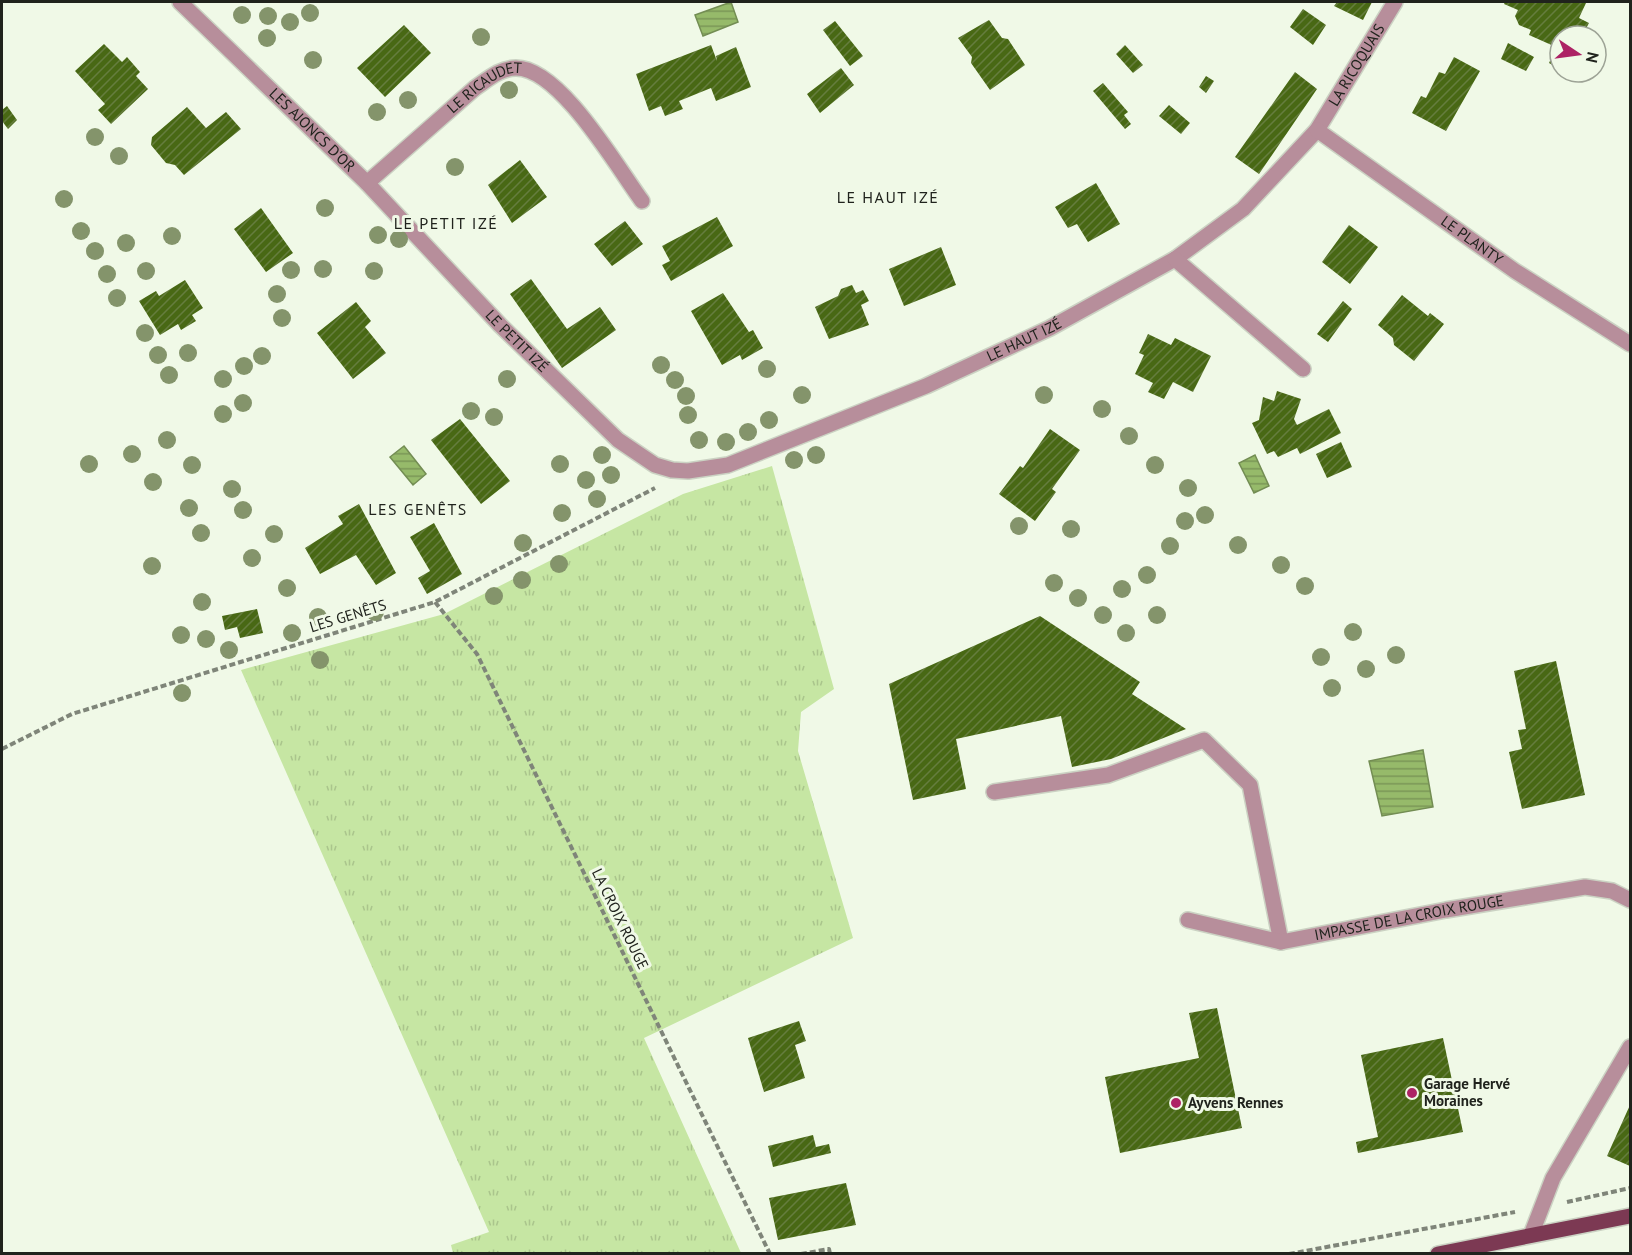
<svg xmlns="http://www.w3.org/2000/svg" width="1632" height="1255" font-family="'PT Sans',sans-serif">
<style>
.grass{fill:url(#grass-tufts)}
.water{fill:url(#water-rules);stroke:#738d53;stroke-width:1.5}
.building{fill:url(#building-hatch)}
.lines{fill:none;stroke-linecap:round;stroke-linejoin:round}
.minor-casing{stroke:#cbd2c3;stroke-width:18}
.major-casing{stroke:#cbd2c3;stroke-width:18}
.path{stroke:#7f8579;stroke-width:4;stroke-dasharray:6 3;stroke-linecap:butt}
.minor{stroke:#b78e9b;stroke-width:15}
.major{stroke:#7c3953;stroke-width:15}
.tree{fill:#84946b}
.poi-dot{fill:#ad2365;stroke:#f0f9e7;stroke-width:2}
.labels{text-anchor:middle;stroke-width:6;stroke-linejoin:round;paint-order:stroke}
.street-label{font-size:15px;fill:#20231d;stroke:#f0f9e7}
.poi-label{font-size:15px;font-weight:bold;fill:#20231d;stroke:#f0f9e7;text-anchor:start}
.neighbourhood-label{font-size:16px;letter-spacing:1.5px;fill:#20231d;stroke:#f0f9e7}
</style>
<defs>
<pattern id="grass-tufts" width="24" height="20" patternUnits="userSpaceOnUse" patternTransform="scale(1.5)"><rect width="24" height="20" fill="#c6e6a3"/><path d="M3 7l-1-3M5 7V3M7 7l1-3M15 17l-1-3M17 17v-4M19 17l1-3" fill="none" stroke="#aac58c"/></pattern>
<pattern id="water-rules" width="6" height="5" patternUnits="userSpaceOnUse" patternTransform="scale(1.5)"><rect width="6" height="5" fill="#96ba6a"/><path d="M0 2.5h6" fill="none" stroke="#7a9757"/></pattern>
<pattern id="building-hatch" width="6" height="6" patternUnits="userSpaceOnUse" patternTransform="scale(1.5)"><rect width="6" height="6" fill="#486814"/><path d="M-1 1l2-2M0 6l6-6M5 7l2-2" fill="none" stroke="#657d3e"/></pattern>
</defs>
<rect width="100%" height="100%" fill="#f0f9e7"/>
<path class="grass" d="M772 466 834 689 801 712 798 751 853 938 644 1038 741 1253H453L451 1245 489 1232 241 670 444 614 683 494Z"/>
<path class="water" d="M731 2 738 22 703 36 695 15Z
M404 446 426 474 413 485 390 457Z
M1255 455 1269 486 1254 493 1239 463Z
M1423 750 1433 807 1382 816 1369 761Z"/>
<path class="building" d="M1337 2H1372L1363 20 1334 6Z
M1505 2 1586 3 1579 18 1589 23 1582 36H1560V69L1549 63 1556 47 1529 35 1531 30 1519 25 1515 16 1518 10 1504 4Z
M1303 9 1326 25 1313 45 1290 27Z
M989 20 1002 38 1008 39 1025 65 990 90 971 63 972 57 958 38Z
M835 21 863 56 850 66 823 30Z
M404 25 431 53 385 97 357 68Z
M1508 43 1534 57 1526 71 1501 59Z
M104 44 122 62 127 57 140 72 136 76 148 89 111 124 98 110 105 104 75 71Z
M711 45 717 61 716 56 736 47 751 87 716 101 711 88 679 101 683 109 665 116 661 106 649 111 636 74Z
M1125 45 1143 65 1133 73 1116 54Z
M1454 57 1480 71 1446 131 1412 113 1421 96 1426 98 1439 72 1445 74Z
M841 68 854 85 820 113 807 94Z
M1295 72 1317 89 1259 174 1235 157Z
M1206 76 1214 81 1206 93 1199 87Z
M1103 83 1128 112 1124 115 1131 124 1125 129 1093 91Z
M1169 105 1190 123 1181 134 1159 116Z
M7 106 17 120 8 129 2 121V110Z
M187 107 206 128 226 112 241 129 184 175 175 165 166 163 151 145 152 137Z
M520 160 547 197 512 223 488 185Z
M1096 183 1120 224 1088 242 1077 224 1068 228 1055 207Z
M261 208 293 253 266 272 234 229Z
M717 217 733 246 671 281 662 265 670 261 662 246Z
M625 221 643 244 612 266 594 244Z
M1349 225 1378 247 1350 284 1322 262Z
M941 247 956 285 904 306 889 269Z
M531 279 567 329 600 307 616 330 562 368 510 294Z
M185 280 203 308 192 315 196 321 181 330 178 324 160 335 139 301 156 291 159 296Z
M852 285 856 293 863 290 869 301 861 305 869 325 829 339 815 307 838 296 841 289Z
M723 293 749 332 753 330 763 348 742 360 740 355 722 365 691 311Z
M1402 295 1428 316 1430 313 1444 324 1414 361 1394 345 1393 338 1378 325Z
M1343 301 1352 309 1328 342 1317 334Z
M356 302 371 321 365 327 386 353 353 379 317 333Z
M1148 334 1171 345 1175 338 1211 356 1193 392 1173 382 1164 399 1148 392 1153 383 1135 374 1144 355 1139 353Z
M1277 391 1301 399 1294 419 1297 425 1329 409 1341 433 1300 454 1297 448 1278 457 1274 451 1267 454 1252 423 1259 420 1263 397 1274 401Z
M460 419 510 481 481 504 431 440Z
M1050 429 1080 450 1052 489 1056 492 1035 521 999 494 1020 466 1023 468Z
M1341 442 1352 467 1327 478 1316 454Z
M359 504 396 573 376 585 356 555 320 574 305 548 343 524 338 516Z
M434 523 462 574 427 594 418 578 430 571 410 537Z
M257 609 263 633 240 638 237 627 225 630 222 616Z
M1040 616 1140 682 1132 694 1186 729 1111 759 1072 767 1061 716 956 739 966 789 913 800 889 684Z
M1556 661 1585 795 1522 809 1509 752 1522 749 1518 730 1526 729 1514 671Z
M1217 1008 1242 1128 1120 1153 1105 1077 1199 1058 1189 1013Z
M799 1021 806 1041 795 1045 805 1078 764 1092 748 1038Z
M1443 1038 1463 1132 1358 1153 1356 1142 1378 1137 1361 1055Z
M1630 1105V1166L1607 1156Z
M813 1135 816 1147 829 1144 831 1153 773 1167 768 1146Z
M846 1183 856 1225 778 1240 769 1198Z"/>
<g class="lines">
<defs>
<g id="minor">
<path id="s1" d="M180 2 367 183 500 325 618 440 655 465 672 470 688 471 728 465 926 386 1050 328 1175 259 1243 209 1317 130 1395 2"/>
<path id="s2" d="M1317 130 1515 271 1630 344"/>
<path id="s3" d="M367 183 475 88C487 80 500 68 516 68 560 68 617 167 642 201"/>
<path d="M1175 259 1303 369"/>
<path d="M994 792 1108 775 1204 740 1250 785 1281 942"/>
<path id="s4" d="M1188 920 1281 942 1446 910 1585 887 1612 891 1630 900"/>
<path d="M1531 1235 1553 1178 1630 1047"/>
</g>
<path id="major" d="M1438 1254 1630 1216"/>
</defs>
<use href="#minor" class="minor-casing"/>
<use href="#major" class="major-casing"/>
<path class="path" d="M435 602 477 654 770 1254
M2 749 72 714 435 602 655 488
M1567 1202 1630 1188
M801 1254 829 1249 830 1254
M1289 1254 1515 1212"/>
<use href="#minor" class="minor"/>
<use href="#major" class="major"/>
</g>
<g class="tree">
<circle cx="310" cy="13" r="9"/>
<circle cx="242" cy="15" r="9"/>
<circle cx="268" cy="16" r="9"/>
<circle cx="290" cy="22" r="9"/>
<circle cx="481" cy="37" r="9"/>
<circle cx="267" cy="38" r="9"/>
<circle cx="313" cy="60" r="9"/>
<circle cx="509" cy="90" r="9"/>
<circle cx="408" cy="100" r="9"/>
<circle cx="377" cy="112" r="9"/>
<circle cx="95" cy="137" r="9"/>
<circle cx="119" cy="156" r="9"/>
<circle cx="455" cy="167" r="9"/>
<circle cx="64" cy="199" r="9"/>
<circle cx="325" cy="208" r="9"/>
<circle cx="81" cy="231" r="9"/>
<circle cx="378" cy="235" r="9"/>
<circle cx="172" cy="236" r="9"/>
<circle cx="399" cy="239" r="9"/>
<circle cx="126" cy="243" r="9"/>
<circle cx="95" cy="251" r="9"/>
<circle cx="323" cy="269" r="9"/>
<circle cx="291" cy="270" r="9"/>
<circle cx="146" cy="271" r="9"/>
<circle cx="374" cy="271" r="9"/>
<circle cx="107" cy="274" r="9"/>
<circle cx="277" cy="294" r="9"/>
<circle cx="117" cy="298" r="9"/>
<circle cx="282" cy="318" r="9"/>
<circle cx="145" cy="333" r="9"/>
<circle cx="188" cy="353" r="9"/>
<circle cx="158" cy="355" r="9"/>
<circle cx="262" cy="356" r="9"/>
<circle cx="661" cy="365" r="9"/>
<circle cx="244" cy="366" r="9"/>
<circle cx="767" cy="369" r="9"/>
<circle cx="169" cy="375" r="9"/>
<circle cx="223" cy="379" r="9"/>
<circle cx="507" cy="379" r="9"/>
<circle cx="675" cy="380" r="9"/>
<circle cx="802" cy="395" r="9"/>
<circle cx="1044" cy="395" r="9"/>
<circle cx="686" cy="396" r="9"/>
<circle cx="243" cy="403" r="9"/>
<circle cx="1102" cy="409" r="9"/>
<circle cx="471" cy="411" r="9"/>
<circle cx="223" cy="414" r="9"/>
<circle cx="688" cy="415" r="9"/>
<circle cx="494" cy="417" r="9"/>
<circle cx="769" cy="420" r="9"/>
<circle cx="748" cy="432" r="9"/>
<circle cx="1129" cy="436" r="9"/>
<circle cx="167" cy="440" r="9"/>
<circle cx="699" cy="440" r="9"/>
<circle cx="726" cy="442" r="9"/>
<circle cx="132" cy="454" r="9"/>
<circle cx="602" cy="455" r="9"/>
<circle cx="816" cy="455" r="9"/>
<circle cx="794" cy="460" r="9"/>
<circle cx="89" cy="464" r="9"/>
<circle cx="560" cy="464" r="9"/>
<circle cx="192" cy="465" r="9"/>
<circle cx="1155" cy="465" r="9"/>
<circle cx="611" cy="475" r="9"/>
<circle cx="586" cy="480" r="9"/>
<circle cx="153" cy="482" r="9"/>
<circle cx="1188" cy="488" r="9"/>
<circle cx="232" cy="489" r="9"/>
<circle cx="597" cy="499" r="9"/>
<circle cx="189" cy="508" r="9"/>
<circle cx="243" cy="510" r="9"/>
<circle cx="562" cy="513" r="9"/>
<circle cx="1205" cy="515" r="9"/>
<circle cx="1185" cy="521" r="9"/>
<circle cx="1019" cy="526" r="9"/>
<circle cx="1071" cy="529" r="9"/>
<circle cx="201" cy="533" r="9"/>
<circle cx="274" cy="534" r="9"/>
<circle cx="523" cy="543" r="9"/>
<circle cx="1238" cy="545" r="9"/>
<circle cx="1170" cy="546" r="9"/>
<circle cx="252" cy="558" r="9"/>
<circle cx="559" cy="564" r="9"/>
<circle cx="1281" cy="565" r="9"/>
<circle cx="152" cy="566" r="9"/>
<circle cx="1147" cy="575" r="9"/>
<circle cx="522" cy="580" r="9"/>
<circle cx="1054" cy="583" r="9"/>
<circle cx="1305" cy="586" r="9"/>
<circle cx="287" cy="588" r="9"/>
<circle cx="1122" cy="589" r="9"/>
<circle cx="494" cy="596" r="9"/>
<circle cx="1078" cy="598" r="9"/>
<circle cx="202" cy="602" r="9"/>
<circle cx="375" cy="612" r="9"/>
<circle cx="1103" cy="615" r="9"/>
<circle cx="1157" cy="615" r="9"/>
<circle cx="318" cy="617" r="9"/>
<circle cx="1353" cy="632" r="9"/>
<circle cx="292" cy="633" r="9"/>
<circle cx="1126" cy="633" r="9"/>
<circle cx="181" cy="635" r="9"/>
<circle cx="206" cy="639" r="9"/>
<circle cx="229" cy="650" r="9"/>
<circle cx="1396" cy="655" r="9"/>
<circle cx="1321" cy="657" r="9"/>
<circle cx="320" cy="660" r="9"/>
<circle cx="1366" cy="669" r="9"/>
<circle cx="1332" cy="688" r="9"/>
<circle cx="182" cy="693" r="9"/>
</g>
<g class="poi-dot">
<circle cx="1412" cy="1093" r="6"/>
<circle cx="1176" cy="1103" r="6"/>
</g>
<g class="labels">
<g class="street-label">
<text dy="5" stroke="none"><textPath href="#s1" startOffset="1500">LA RICOQUAIS</textPath></text>
<text dy="5" stroke="none"><textPath href="#s3" startOffset="153">LE RICAUDET</textPath></text>
<text dy="5" stroke="none"><textPath href="#s1" startOffset="184">LES AJONCS D'OR</textPath></text>
<text dy="5" stroke="none"><textPath href="#s2" startOffset="190">LE PLANTY</textPath></text>
<text dy="5" stroke="none"><textPath href="#s1" startOffset="1060">LE HAUT IZÉ</textPath></text>
<text dy="5" stroke="none"><textPath href="#s1" startOffset="478">LE PETIT IZÉ</textPath></text>
<text transform="translate(348 616) rotate(-17)" y="5">LES GENÊTS</text>
<text dy="5" stroke="none"><textPath href="#s4" startOffset="226">IMPASSE DE LA CROIX ROUGE</textPath></text>
<text transform="translate(620 919) rotate(64)" y="5">LA CROIX ROUGE</text>
</g>
<g class="poi-label">
<text x="1424" y="1089">Garage Hervé<tspan x="1424" dy="17">Moraines</tspan></text>
<text x="1188" y="1108">Ayvens Rennes</text>
</g>
<g class="neighbourhood-label">
<text x="888" y="203">LE HAUT IZÉ</text>
<text x="446" y="229">LE PETIT IZÉ</text>
<text x="418" y="515">LES GENÊTS</text>
</g>
</g>
<rect width="1632" height="1255" fill="none" stroke="#20231d" stroke-width="6"/>
<g transform="translate(1578 54) rotate(103)"><circle r="28" fill="#f0f9e7" stroke="#9da396" stroke-width="1.5"/>
<path d="M0-4.5L10 22L0 15L-10 22Z" fill="#ad2365"/>
<text y="-9" font-size="16" font-weight="bold" text-anchor="middle" fill="#20231d">N</text>
</g>
</svg>
